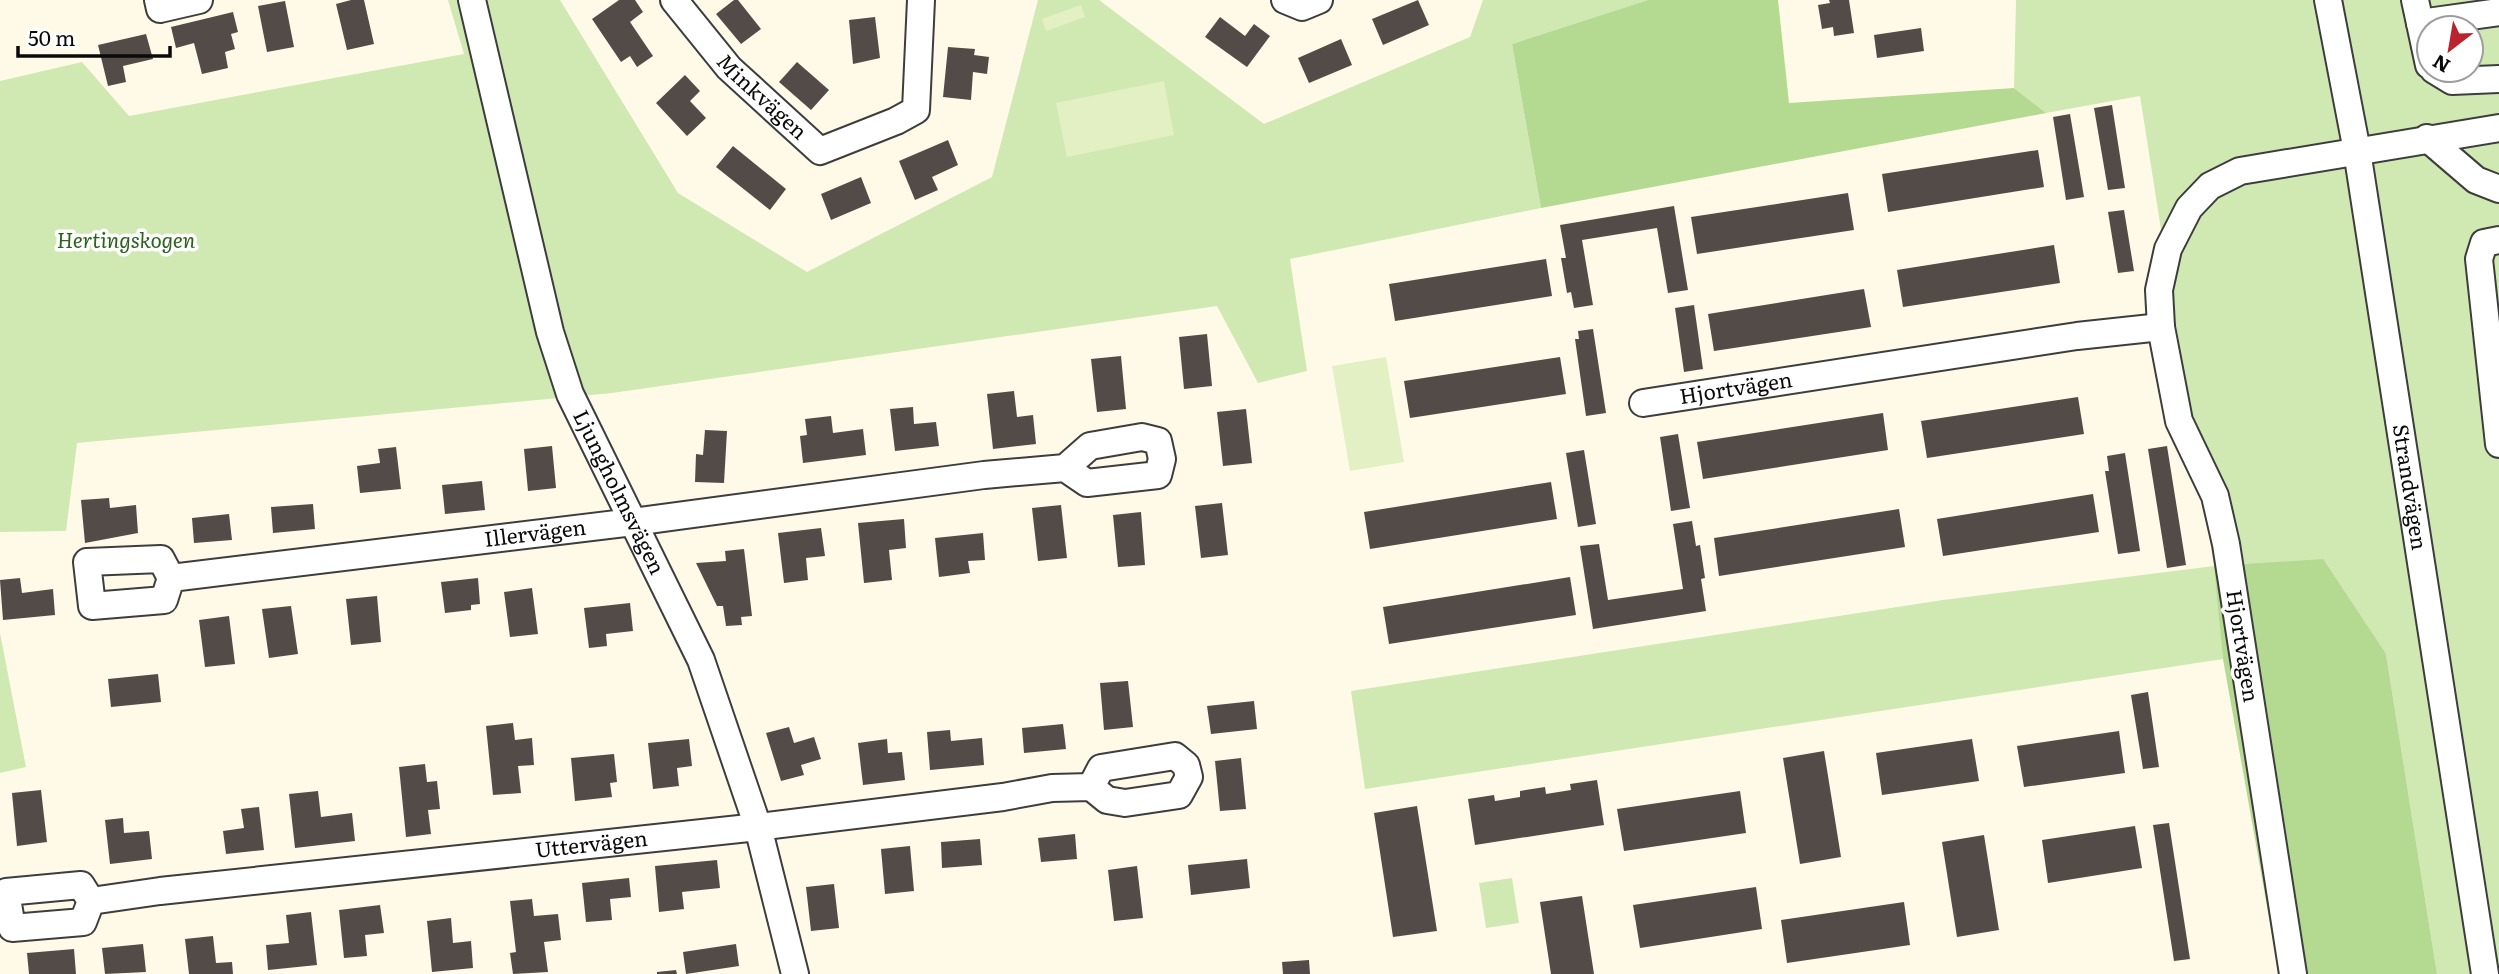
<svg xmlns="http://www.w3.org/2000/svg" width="2499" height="974" font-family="Literata,serif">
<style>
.green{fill:#d0e9b2;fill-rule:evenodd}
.forest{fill:#b4d991}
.pitch{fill:#e2f0c4}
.building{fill:#534b47}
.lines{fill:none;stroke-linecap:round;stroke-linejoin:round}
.minor-casing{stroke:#3d3d3d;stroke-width:30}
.minor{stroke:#fff;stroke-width:26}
.labels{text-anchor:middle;stroke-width:7;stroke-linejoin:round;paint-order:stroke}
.street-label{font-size:21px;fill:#0a0a0a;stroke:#fff}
.park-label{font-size:21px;font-style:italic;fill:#2c621b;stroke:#fff}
</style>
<rect width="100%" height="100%" fill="#fffae8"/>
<path class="green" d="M448 0H560L678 193 807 272 992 177 1038 0H1099L1264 124 1470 37 1483 0H1648L1512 44 1541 208 1290 259 1307 371 1258 383 1217 306 612 393 77 443 66 531 0 532V81L82 62 129 116 464 54Z
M2016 0H2499V974H2437L2386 654 2215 566 2223 659 1365 789 1351 691 1943 600 2214 566 2140 96 2046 113 2014 88ZM2429 28H2471V70H2429Z
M0 633 26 767 0 773Z
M1512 878 1519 923 1486 928 1479 883Z"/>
<path class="forest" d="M1648 0H1778L1789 103 2014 88 2046 113 1541 208 1512 44Z
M2323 559 2386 654 2437 974H2279L2223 659 2214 566Z"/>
<path class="pitch" d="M1081 5 1085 17 1046 31 1042 19Z
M1164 81 1174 135 1067 157 1056 103Z
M1386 357 1404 462 1350 471 1332 366Z"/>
<path class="building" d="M351 0H364L374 44 347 50 336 4Z
M619 0H635L643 12 630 22 653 56 637 67 630 56 621 62 592 19Z
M734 0H738L761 29 741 44 716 14Z
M1418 0 1429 25 1383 45 1372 19Z
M1829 0H1849L1854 33 1834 36 1833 27 1822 29 1818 5 1830 3Z
M285 1 294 47 267 52 258 6Z
M233 12 238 32 231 34 235 49 225 52 228 68 202 74 194 43 176 48 171 27Z
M875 17 880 58 853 64 849 20Z
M1220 17 1245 36 1254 24 1270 36 1247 67 1205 37Z
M1921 28 1924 51 1877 58 1874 35Z
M146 34 153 59 123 66 126 82 108 86 98 45Z
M1341 39 1352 65 1309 83 1298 58Z
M948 47 975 49 974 55 989 57 987 74 973 72 971 100 943 97Z
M797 62 829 90 811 110 779 82Z
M685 75 700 91 690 101 706 118 687 136 656 103Z
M2112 105 2125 188 2108 190 2094 108Z
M2070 114 2084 197 2066 200 2053 117Z
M948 140 958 165 932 177 938 190 915 200 899 161Z
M733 146 786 189 770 210 716 167Z
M2038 150 2044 187 1888 212 1882 174Z
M861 177 871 203 831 220 821 194Z
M1848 193 1854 230 1697 254 1691 217Z
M1674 206 1688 290 1668 293 1657 228 1582 240 1593 305 1574 308 1571 292 1567 293 1561 258H1566L1560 225Z
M2124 210 2134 271 2118 273 2108 212Z
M2054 245 2060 283 1903 307 1897 270Z
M1546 259 1552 296 1395 321 1389 284Z
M1864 289 1871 327 1714 351 1708 314Z
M1694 305 1703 369 1684 372 1675 308Z
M1593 329 1606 413 1586 416 1575 339H1579L1578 331Z
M1207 334 1212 386 1184 389 1179 337Z
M1121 356 1126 409 1097 412 1091 359Z
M1560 357 1566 394 1410 418 1404 381Z
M1014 391 1017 417 1033 415 1036 444 993 449 987 394Z
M2078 397 2084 434 1927 458 1921 421Z
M913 407 914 424 936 422 939 446 895 451 890 409Z
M1246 409 1252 463 1223 466 1217 412Z
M1883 413 1888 450 1703 479 1697 442Z
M831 416 833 433 863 429 866 455 803 463 800 436 807 435 805 419Z
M705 430 727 431 724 483 695 482 696 454 703 455Z
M1678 434 1690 508 1671 511 1660 437Z
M552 446 556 488 528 491 524 449Z
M2167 446 2186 565 2167 568 2148 449Z
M396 447 401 489 360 493 357 466 380 463 378 449Z
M1584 450 1596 524 1578 527 1566 453Z
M2125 453 2140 551 2118 554 2105 471H2109L2107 456Z
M482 481 485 510 445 514 442 485Z
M1551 482 1557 519 1370 549 1364 512Z
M2093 494 2099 532 1943 556 1937 519Z
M109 498 110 508 136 505 138 533 85 543 81 500Z
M1222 503 1228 555 1201 558 1195 506Z
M313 504 315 529 273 533 271 507Z
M1061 505 1067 558 1038 561 1032 508Z
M1899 509 1905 547 1719 576 1714 538Z
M1141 512 1145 565 1118 567 1113 515Z
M229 514 232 540 194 543 192 518Z
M904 519 906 548 889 550 892 580 864 583 858 523Z
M1692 521 1696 546 1700 545 1705 578 1701 579 1706 611 1593 629 1580 546 1599 544 1608 600 1683 589 1673 524Z
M821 528 825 556 806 558 808 580 784 583 778 533Z
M983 533 985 560 968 561 970 573 939 577 935 538Z
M744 549 752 616 741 617 742 625 726 626 723 606H717L696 563 726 561 725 551Z
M1570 577 1576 615 1389 644 1383 607Z
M20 578 22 593 53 589 55 615 3 620 0 580Z
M478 578 480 604 471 605V610L445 613 441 582Z
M532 588 538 634 510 637 504 592Z
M377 596 381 642 351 645 346 599Z
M630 603 633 631 606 634 607 646 589 648 584 608Z
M291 606 298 654 269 658 262 609Z
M229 616 235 664 205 667 199 620Z
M158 674 161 702 111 707 108 679Z
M1128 681 1133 727 1104 730 1100 683Z
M2148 692 2159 767 2143 769 2131 695Z
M1254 701 1257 729 1211 734 1207 706Z
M513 723 515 740 532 738 534 765 518 766 521 793 493 795 486 726Z
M1063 724 1066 749 1024 753 1022 728Z
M789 727 794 743 814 737 821 759 801 765 804 775 781 781 766 733Z
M950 730 951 741 982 738 984 765 930 770 927 732Z
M2119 731 2125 773 2024 787 2017 746Z
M689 739 692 766 677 768 679 786 653 789 648 743Z
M887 739 888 753 902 752 905 780 863 785 858 743Z
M1972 739 1979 781 1882 795 1876 753Z
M1824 751 1841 857 1800 864 1783 758Z
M614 754 617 782 610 783 612 797 575 801 571 758Z
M1241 758 1246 809 1220 811 1215 761Z
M425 764 427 782 437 781 440 809 428 810 431 834 406 837 399 767Z
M1597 780 1604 825 1475 845 1468 799 1494 795 1495 801 1520 797V791L1545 787 1546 794 1571 790 1570 784Z
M41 790 47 842 17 846 12 793Z
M318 791 321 817 352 813 355 841 295 848 289 794Z
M1740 791 1746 833 1624 851 1617 809Z
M1417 806 1437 931 1393 937 1374 813Z
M259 807 264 850 226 854 223 831 244 828 241 809Z
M123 818 124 833 149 831 152 859 110 864 105 820Z
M2169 823 2190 959 2174 961 2153 825Z
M2135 826 2142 868 2048 883 2042 840Z
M1075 834 1077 859 1041 862 1038 838Z
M1984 835 1999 930 1957 937 1942 842Z
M980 839 982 865 942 868 941 842Z
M910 846 914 891 885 894 881 849Z
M1247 859 1250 888 1191 895 1188 865Z
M717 860 720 888 682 892 684 909 659 912 655 866Z
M1137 866 1143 918 1114 921 1108 870Z
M629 878 631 897 610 899 612 920 586 922 582 883Z
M834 884 839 928 811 931 806 887Z
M1756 887 1762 929 1640 948 1633 905Z
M1582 896 1594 974H1551L1540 902Z
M532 899 534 916 558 914 561 940 544 942 548 972 513 974 510 953 516 952 510 901Z
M1904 902 1910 945 1787 963 1781 920Z
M380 905 384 933 365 935 367 956 344 958 339 910Z
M311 912 317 965 268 970 266 945 289 943 286 915Z
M451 918 453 943 471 941 473 968 432 972 427 921Z
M213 936 216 963 232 962 233 974H189L185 939Z
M143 944 146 972 105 974 102 948Z
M736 944 739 966 686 974 683 952Z
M74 949 76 974H29L27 953Z
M1309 960 1310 974H1283L1282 962Z
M676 970 677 974H657V972Z"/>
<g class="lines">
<defs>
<g id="minor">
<path d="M158 0 160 9 199 0"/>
<path id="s1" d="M472 0 550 332 570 394 701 660 758 827 795 974"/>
<path id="s2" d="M674 0 729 68 820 151 896 121 916 110 921 0"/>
<path d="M1285 0 1302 7 1319 0"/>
<path id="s3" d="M2328 0 2357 151 2485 974"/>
<path d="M2415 0 2429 65"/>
<path d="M2420 23 2499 12"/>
<path d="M2434 70 2452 81 2499 79"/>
<path d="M2427 138 2476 180 2499 189"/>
<path d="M2499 240 2484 243 2479 259 2499 444"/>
<path id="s4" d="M1643 403 2077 336 2161 327"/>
<path id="s5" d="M171 578 164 600 92 606 87 562 161 559 171 578 633 522 984 475 1065 468 1090 446 1142 437 1158 441 1162 459 1158 475 1087 483 1065 468"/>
<path id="s6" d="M91 901 81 885 6 892 12 928 83 922 91 901 160 891 758 827 1003 797 1052 788 1091 787 1107 800 1125 803 1179 795 1189 777 1186 765 1175 756 1101 768 1091 787"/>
<path d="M2293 974 2226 544 2215 496 2179 421 2161 327 2159 290 2168 249 2189 208 2210 186 2240 171 2499 128"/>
</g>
</defs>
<use href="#minor" class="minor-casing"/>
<use href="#minor" class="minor"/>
</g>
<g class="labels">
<g class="street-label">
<text dy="7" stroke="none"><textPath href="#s2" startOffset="131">Minkvägen</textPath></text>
<text dy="7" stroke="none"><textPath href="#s4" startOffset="94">Hjortvägen</textPath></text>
<text dy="7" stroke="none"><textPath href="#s3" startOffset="494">Strandvägen</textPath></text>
<text dy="7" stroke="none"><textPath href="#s1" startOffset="516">Ljungholmsvägen</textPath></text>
<text dy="7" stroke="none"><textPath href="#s5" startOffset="602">Illervägen</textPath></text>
<text transform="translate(2242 646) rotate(81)" y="7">Hjortvägen</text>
<text dy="7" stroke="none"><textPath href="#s6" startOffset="728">Uttervägen</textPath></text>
</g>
<g class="park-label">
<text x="126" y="248">Hertingskogen</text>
</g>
</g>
<g transform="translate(2450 49) rotate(211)"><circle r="33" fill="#ffffff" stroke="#9d9d9d" stroke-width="2"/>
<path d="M0-5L12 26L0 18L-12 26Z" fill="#bb222e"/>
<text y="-10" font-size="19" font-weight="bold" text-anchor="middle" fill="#0a0a0a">N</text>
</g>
<path d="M18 46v10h152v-10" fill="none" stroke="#0a0a0a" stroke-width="3.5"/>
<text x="28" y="46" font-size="21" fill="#0a0a0a" stroke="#ffffff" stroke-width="5" paint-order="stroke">50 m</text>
</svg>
